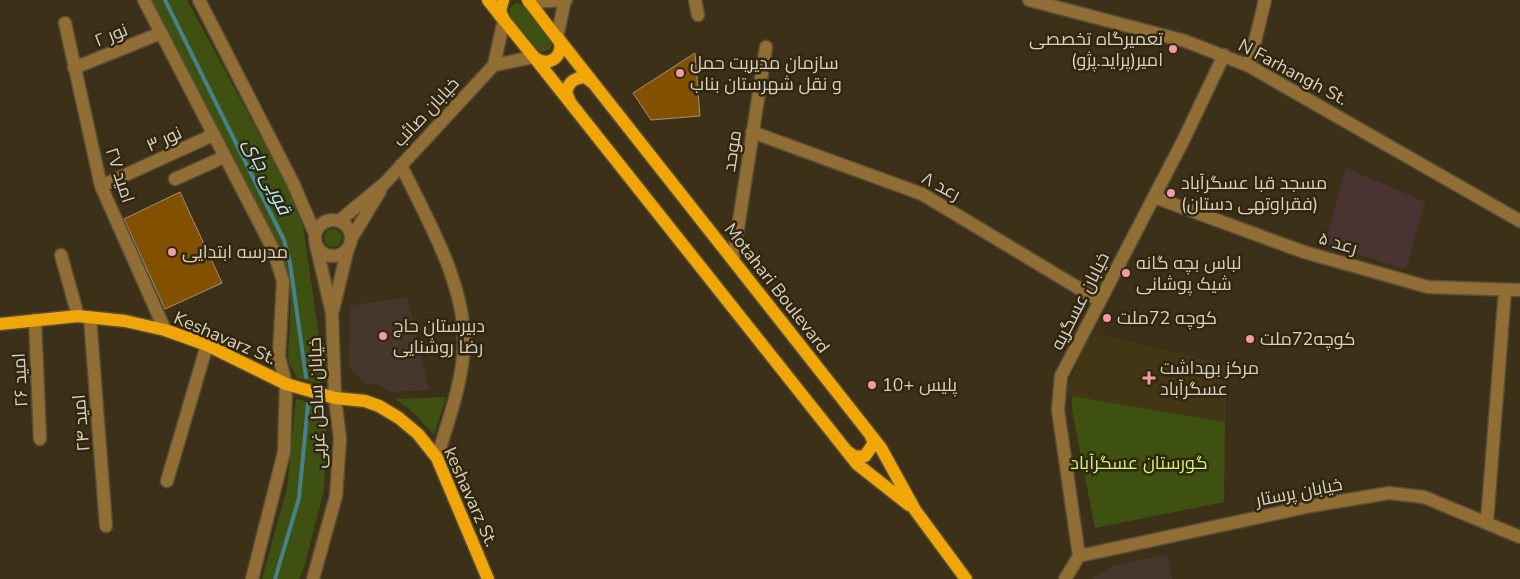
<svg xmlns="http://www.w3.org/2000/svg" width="1520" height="579" font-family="'Nunito Sans',Cairo,sans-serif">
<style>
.commercial{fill:#493433}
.built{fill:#433615}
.education{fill:#47362b}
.green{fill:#3e5111}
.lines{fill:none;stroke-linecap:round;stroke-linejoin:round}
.stream{stroke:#47818a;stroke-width:4}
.building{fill:#815100;stroke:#a49078}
.minor-casing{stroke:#584e37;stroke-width:15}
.major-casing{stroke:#584e37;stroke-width:15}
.minor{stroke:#916e36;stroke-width:12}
.major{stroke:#efa606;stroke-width:12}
.poi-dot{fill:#f49aa4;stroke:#31270e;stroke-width:2}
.labels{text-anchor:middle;stroke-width:5;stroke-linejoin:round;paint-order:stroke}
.street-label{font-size:18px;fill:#d8d1c3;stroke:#31270e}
.poi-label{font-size:18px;fill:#d8d1c3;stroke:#31270e;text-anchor:start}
.park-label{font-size:18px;fill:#ccf577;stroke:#31270e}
.water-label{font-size:19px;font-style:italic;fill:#b2edff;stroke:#31270e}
</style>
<rect width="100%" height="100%" fill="#3c3118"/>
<path class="commercial" d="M1346 168 1425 202 1406 269 1325 244Z"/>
<path class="built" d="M1101 334 1227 365 1225 423 1072 396 1066 390 1087 340Z"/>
<path class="education" d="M407 297 429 390 391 392 377 384 367 385 349 366 350 306Z
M1167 554 1172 579H1091L1112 566Z"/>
<path class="green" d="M151 0H187L287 186 303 226 324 371 320 384 297 378 288 360 291 300 277 244Z
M517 3C527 5 548 34 552 44L550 50 540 52 510 16V8Z
M324 238a9 9 0 1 1 18 0a9 9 0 1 1-18 0Z
M1072 396 1225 422 1224 502 1095 528 1072 410Z
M446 397 434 435 413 412 395 399Z
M296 399 320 405 327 418 324 490 305 564 299 579H262L287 488Z"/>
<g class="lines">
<path class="stream" d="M165 0 284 240 290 263 306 377
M275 579 299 498 308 404"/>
</g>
<path class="building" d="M695 53 700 116 651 120 633 93Z
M180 192 222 283 165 309 124 219Z"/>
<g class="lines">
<defs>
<path id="minor" d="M144 0 273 249 283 281 279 357 286 384 284 452 252 579
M199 0 293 183 315 234
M695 0 698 15
M1029 0 1185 41 1249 66 1520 221
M529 2 566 0
M65 23 101 186 165 330
M557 37 565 0
M494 65 534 57
M1249 66 1265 0
M74 68 161 33
M752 132 922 194 1100 301
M401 165C426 218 465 282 464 343 463 382 448 421 437 458
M175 179 224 157
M101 186 213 135
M1154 197 1304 252 1428 287 1520 290
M315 238a18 18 0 1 1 36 0a18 18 0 1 1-36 0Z
M339 221 385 183 494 65 504 20
M351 239 380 191
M61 255 78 316
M733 260 766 47
M333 310 348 248
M90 317 106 526
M35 320 40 439
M167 481 207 345
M1487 522 1505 290
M1079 556 1311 506 1389 493 1424 497 1520 537
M313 579 336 496 340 439 335 398 332 313 316 245
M1065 579 1079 556 1058 410 1061 376 1183 141 1224 55"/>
<path id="major" d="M488 0 502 18
M503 0 500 11 504 20 534 57C547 68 563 58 560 42L528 0
M557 37 881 448 915 510 966 579
M534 57 857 464 909 505
M570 102 566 92C569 82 574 78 585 77L593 83
M0 324 78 316 125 321 165 330 207 345 286 384 335 398 365 401 379 406 399 418 418 434 437 458 488 579
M848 452 855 457 865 456 874 443 870 434"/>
</defs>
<use href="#minor" class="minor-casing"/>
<use href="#major" class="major-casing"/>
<use href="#minor" class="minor"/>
<use href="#major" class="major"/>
</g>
<g class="poi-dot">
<circle cx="1173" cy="49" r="5"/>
<circle cx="680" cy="73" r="5"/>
<circle cx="1171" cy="193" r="5"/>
<circle cx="172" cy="252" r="5"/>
<circle cx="1126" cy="273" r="5"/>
<circle cx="1107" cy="318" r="5"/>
<circle cx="383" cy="336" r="5"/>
<circle cx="1250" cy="339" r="5"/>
<path d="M1146.5 370.5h5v5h5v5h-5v5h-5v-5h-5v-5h5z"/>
<circle cx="872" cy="385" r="5"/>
</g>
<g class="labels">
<g class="street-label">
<text transform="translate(111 35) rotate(-22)" y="6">نور ۲</text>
<text transform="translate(1293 72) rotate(28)" y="6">N Farhangh St.</text>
<text transform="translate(426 112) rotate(-47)" y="6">خیابان صائب</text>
<text transform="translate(164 139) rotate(-24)" y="6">نور ۳</text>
<text transform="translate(732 151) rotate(-81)" y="6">موحد</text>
<text transform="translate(120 175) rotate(72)" y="6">امید ۲۷</text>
<text transform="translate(941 186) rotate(28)" y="6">رعد ۸</text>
<text transform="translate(1338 243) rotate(16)" y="6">رعد ۵</text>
<text transform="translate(777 288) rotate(52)" y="6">Motahari Boulevard</text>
<text transform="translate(1080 301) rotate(-63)" y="6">خیابان عسگریه</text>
<text transform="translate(225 338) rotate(23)" y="6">Keshavarz St.</text>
<text transform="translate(20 380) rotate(-93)" y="6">امید ۲۶</text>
<text transform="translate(317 403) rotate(-92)" y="6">خیابان ساحل غربی</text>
<text transform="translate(81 423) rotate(-95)" y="6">امید ۲۴</text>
<text transform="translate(1299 492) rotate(-11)" y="6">خیابان پرستار</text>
<text transform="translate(471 497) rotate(66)" y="6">keshavarz St.</text>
</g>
<g class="poi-label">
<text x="1163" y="45" text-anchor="end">تعمیرگاه تخصصی<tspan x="1163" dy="21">امیر(پراید.پژو)</tspan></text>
<text x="690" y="69">سازمان مدیریت حمل<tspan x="690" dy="21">و نقل شهرستان بناب</tspan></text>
<text x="1181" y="189">مسجد قبا عسگرآباد<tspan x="1181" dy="21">(فقراوتهی دستان)</tspan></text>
<text x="182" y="258">مدرسه ابتدایی</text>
<text x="1136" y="269">لباس بچه گانه<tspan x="1136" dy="21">شیک پوشانی</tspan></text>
<text x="1117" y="324">کوچه 72ملت</text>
<text x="393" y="332">دبیرستان حاج<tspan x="393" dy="21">رضا روشنایی</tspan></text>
<text x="1260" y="345">کوچه72ملت</text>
<text x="1160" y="374">مرکز بهداشت<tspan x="1160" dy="21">عسگرآباد</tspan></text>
<text x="882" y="391">پلیس +10</text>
</g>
<g class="park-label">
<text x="1139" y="469">گورستان عسگرآباد</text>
</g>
<g class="water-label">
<text transform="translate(268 176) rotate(63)" y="7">قوبی چای</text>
</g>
</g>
</svg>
